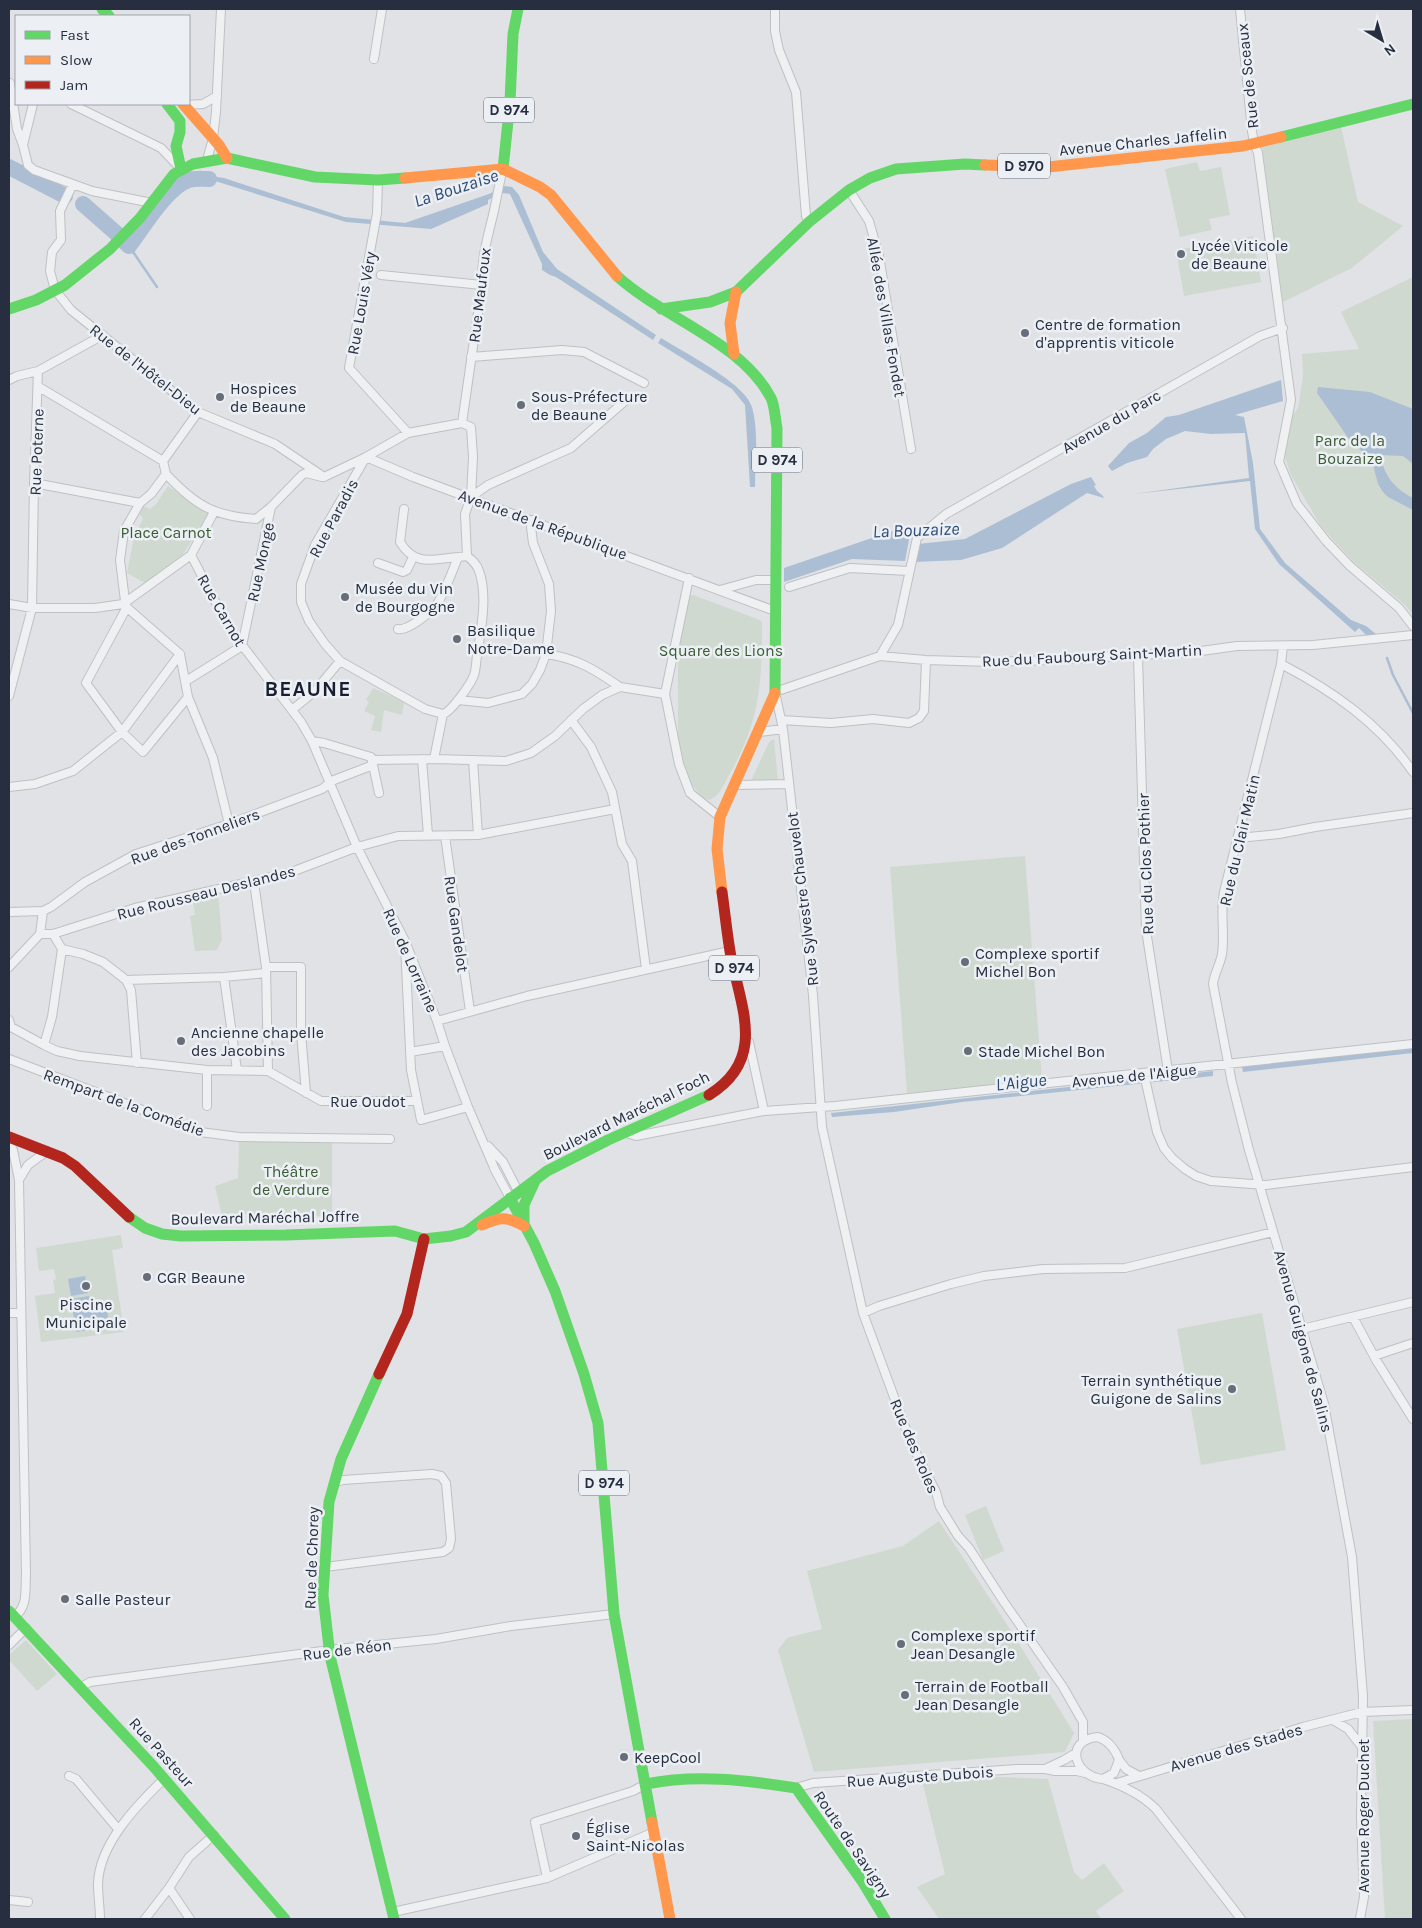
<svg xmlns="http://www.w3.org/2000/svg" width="1422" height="1928" font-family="Karla,sans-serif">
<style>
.green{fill:#d0d9d0}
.water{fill:#acbed3}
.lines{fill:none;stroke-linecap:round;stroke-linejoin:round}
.stream{stroke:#acbed3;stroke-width:2.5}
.river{stroke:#acbed3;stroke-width:16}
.street-casing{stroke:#bec0c3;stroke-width:10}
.street{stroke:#eff0f2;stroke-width:8}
.fast{stroke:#63d668;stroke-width:11}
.slow{stroke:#ff974d;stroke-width:11}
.jam{stroke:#b3261e;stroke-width:11}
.poi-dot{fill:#676d79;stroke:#ecf0f5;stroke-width:2}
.labels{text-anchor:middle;stroke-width:5;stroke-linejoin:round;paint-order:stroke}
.shield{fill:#ecf0f5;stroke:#616876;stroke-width:1}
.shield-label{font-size:15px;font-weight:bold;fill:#262e3f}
.street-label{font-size:16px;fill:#262e3f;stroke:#ecf0f5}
.poi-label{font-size:16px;fill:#262e3f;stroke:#ecf0f5;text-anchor:start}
.park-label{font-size:16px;fill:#395c32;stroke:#ecf0f5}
.water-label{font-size:18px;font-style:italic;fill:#2d4c75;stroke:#ecf0f5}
.district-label{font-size:21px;font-weight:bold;letter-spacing:1px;fill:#181f30;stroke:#ecf0f5}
</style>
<rect width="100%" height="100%" fill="#e0e2e5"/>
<path class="green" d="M1341 127 1358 202 1403 226 1352 268 1283 302 1262 145Z
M1197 162 1200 171 1221 167 1230 215 1209 219 1212 230 1180 237 1165 169Z
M1253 236 1261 282 1184 296 1176 250Z
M1413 277V615L1405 605 1354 562 1322 528 1291 475 1285 457 1292 416 1298 408 1303 376 1302 354 1359 349 1341 312Z
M168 486 209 515 181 557 145 583 127 573 134 537 143 519 138 512 143 506 150 509 156 504Z
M693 595 760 620 762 623C762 685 760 722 728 777 723 786 719 797 709 800L702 797 692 785 684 768 678 745V643L689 597Z
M373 688 404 702 402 715 384 710 381 732 371 730 375 716 364 711 369 702 366 700Z
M774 739 778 782 750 783 769 742Z
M1025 856 1042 1080 907 1093 890 867Z
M218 892 222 940 217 950 195 951 190 916 195 915 192 897Z
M239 1140 332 1141V1215L289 1218 254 1214 222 1216 215 1186 238 1178Z
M121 1235 123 1248 112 1250 124 1332 41 1342 35 1296 55 1293 53 1280 56 1279 54 1269 39 1271 36 1248Z
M1262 1313 1286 1450 1201 1465 1177 1329Z
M986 1506 1004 1551 983 1560 965 1515Z
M939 1521 1008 1626 1074 1733 1065 1752 814 1772 778 1650 787 1638 822 1629 807 1571 903 1546Z
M26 1640 57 1674 37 1691 9 1660V1655Z
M1413 1719V1919H1385L1373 1721Z
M995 1777 1048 1779 1074 1872 1082 1880 1104 1863 1124 1891 1096 1911 1101 1919H939L917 1887 945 1874 922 1781Z"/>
<path class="water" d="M9 162 46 181 47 186 9 170Z
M204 175 224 178 344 217 405 223 489 194 505 186 512 187 519 195 543 252 557 269 656 335 653 340 556 277 550 275 542 270V264L510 194 502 193 488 200V204L431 229 346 222 215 181 189 182 187 178Z
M84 201 99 211 119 230 113 235 82 207Z
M661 338C683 352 745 383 752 407 759 432 755 462 755 487H750L745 405 732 389 658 343Z
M1281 380 1283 401 1235 415 1244 417 1253 463 1260 529 1285 563 1351 620 1366 626 1376 634 1367 636 1359 628 1355 632 1279 564 1255 529 1250 481 1134 494 1249 478 1245 433 1211 434 1185 431 1166 439 1153 449 1147 457 1127 463 1112 471 1108 466 1129 443 1147 433 1166 417 1179 415Z
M1318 387 1370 392 1413 409V464L1403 456 1379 455C1386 476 1392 487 1413 498V510L1388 497 1383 492 1378 484 1372 461 1349 439 1317 393Z
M1091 477 1096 485 1094 486 1097 491 1103 496 1104 498 1087 493 1002 548 961 560 914 562 918 544 965 539 1071 484Z
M907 526 909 540 905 561 852 559 784 582V568Z
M1413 1047V1053L1243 1072 1242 1067Z
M1213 1071V1076L962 1102 894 1112 832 1117 831 1113Z
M85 1276 88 1293 71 1296 68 1279Z
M89 1296 92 1313 107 1310 110 1327 76 1332 71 1299Z"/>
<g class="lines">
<path class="stream" d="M129 246 157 287
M1387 658 1393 675 1413 713"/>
<path class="river" d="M9 167 65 196
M83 204 116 233 129 246C143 228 167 187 189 180 195 178 202 179 209 179"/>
<defs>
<path id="street" d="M775 9V31L779 50 796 92 806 216 809 222
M1240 9 1252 131 1254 143 1258 153 1291 400 1279 462 1297 504 1326 541 1350 566 1399 608 1413 626
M374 59 382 9
M10 83 17 129 23 145 28 165 34 170 92 191 152 203
M71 104 161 148 179 167
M185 105 203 104 217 96
M23 145 33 104
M207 160 213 138 216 112 221 9
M378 180 377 213 349 368 408 433
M73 184 60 211 61 240 52 252 50 271 55 290 71 310 198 412 275 444 324 477
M849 190 869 221 879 256 911 449
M381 275 482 285
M471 357 562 350 584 352 644 383
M9 380 17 376 38 371 103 335
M39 387 163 461
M462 423 482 285C481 263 486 243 491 223 496 205 498 187 503 169
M462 423 471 427 473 457 471 497 465 514 467 556
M366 457 413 477 775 611
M366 457 315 545 301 584V602L309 621 325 644 340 661 425 709 443 714
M166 474C195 505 213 516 256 519L271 507 302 475 306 473 322 477
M166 474 163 461 198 412
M324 477 366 457 408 433 462 423
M34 483 140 503
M471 497 488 485 571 448 625 401
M404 509 400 542C415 567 433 559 458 557
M191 555 229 628 301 722 312 741 357 847 405 941 437 1021 445 1046 468 1107 493 1165
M378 563 403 572 407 570 413 557
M689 578 665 694 679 764 690 793 720 817
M789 587 850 568 909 571
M720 590 756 580H775
M125 601 120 560 124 531 140 503 151 494 166 474
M9 604 32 608H95L123 604 191 555 214 512
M123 604 180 654
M127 607 86 683 122 732 143 752 188 697
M398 629C408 631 430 613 437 604 444 594 453 570 458 557L467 556
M242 646 271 507
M1283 646 1281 664 1224 892C1220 912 1225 934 1222 954 1220 965 1214 974 1213 984L1232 1083 1249 1150 1324 1404 1352 1557 1363 1696 1361 1817 1364 1897 1360 1919
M180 654 188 697 213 758 229 824
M546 654C577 658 595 670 620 687
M880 656 898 625 917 538 946 514 1260 336 1283 328
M1138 656 1146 930 1168 1071
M1281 664C1333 691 1380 724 1413 772
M186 681 242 646
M9 696 32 608 34 483 38 371
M458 700 488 703 522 694 532 684 540 670 546 654 551 611 549 584 533 543 531 527 533 520
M292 710 315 691 340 661
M443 714C451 712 471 684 474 675 476 670 476 662 477 656 481 630 488 595 479 571 477 564 472 560 467 556
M571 720 591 747 612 792 622 844 632 861 646 969
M781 720 831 723 873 719 909 723 919 718 924 711 926 660
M759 732 783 729
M422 759 428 835
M434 759 443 714
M372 760 434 759 506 761 531 753 555 736 583 709 602 695 620 687 665 694
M473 760 478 835
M373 765 379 793
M734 785 789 784
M9 787 35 784 73 771 122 732 180 654
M445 836 470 1011
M1238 838 1279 834 1315 827 1413 813
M254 882 266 967 268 1071
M43 911 40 934H53L135 908 289 873 357 847 398 836 478 835 615 809
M9 912 43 911 51 907 85 882 136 854 229 824 322 789 334 780 373 765 371 757 324 743 312 741
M53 934 62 949 83 954 103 962 126 980 131 990 137 1063
M405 945 411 1070 421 1120 468 1107
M9 967 40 934
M266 967H301V1033L306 1093
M224 977 237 1070
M126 980 224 977 266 973
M9 1020 11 1027 44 1045 57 1051 80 1056 207 1070 268 1071 321 1101H416
M437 1021 527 996 730 951
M749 1042 764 1111
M44 1045 52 1017 62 949
M410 1052 445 1046
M9 1059 200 1132 239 1137 390 1139
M207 1070V1106
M1144 1074 1157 1132 1164 1148 1172 1158 1185 1169 1196 1176 1211 1181 1266 1185 1413 1167
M626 1133 636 1136 764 1111 835 1106 1413 1044
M9 1143 13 1150 19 1180 26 1575C25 1589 28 1607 15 1616
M488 1146 503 1162 518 1191
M494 1168 510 1198
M19 1180 28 1165 47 1151
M9 1313H20
M863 1313 879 1306 951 1284 984 1276 1043 1269 1125 1268 1273 1232
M1353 1317 1376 1360 1413 1419
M1302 1329 1413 1302
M1374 1356 1413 1343
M325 1567 443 1552 449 1548 451 1539 446 1483 441 1476 432 1474 343 1480 335 1482
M9 1645 26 1628
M81 1687 90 1682 337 1649 436 1639 511 1626 614 1614
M1333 1720 1348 1729 1362 1747
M1097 1737C1107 1739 1116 1750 1119 1760L1114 1773 1103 1779C1075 1777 1063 1741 1097 1737Z
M1083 1742V1722L1063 1687 1004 1602 969 1548 958 1536 940 1507 936 1492 911 1443 863 1313 822 1127 813 995 783 729 775 692 880 656 926 660 991 662 1051 660 1194 652 1237 646 1313 645 1413 635
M1119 1760 1126 1769 1139 1776
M1045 1769 1064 1760 1076 1753
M69 1776 76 1779 118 1829
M1103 1779C1121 1785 1142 1795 1156 1809L1241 1919
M1117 1783 1303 1727 1362 1712 1413 1710
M796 1788 813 1783 1017 1769H1045L1055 1771H1077L1085 1773
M547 1878 535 1822 633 1791 646 1784
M169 1888 190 1919
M9 1900 28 1902
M393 1912 547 1878 654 1832
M100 1919C100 1908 98 1896 98 1884 99 1844 137 1805 164 1779
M145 1919 169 1888 189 1857 214 1835"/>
</defs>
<use href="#street" class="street-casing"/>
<use href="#street" class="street"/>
<path class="fast" d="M102 9 109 16
M167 104 180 121V132L176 146 181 169
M1281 137 1413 104
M503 169 510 102 513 34 518 9
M617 276C664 319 741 341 771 398 775 406 775 419 777 428L775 693
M9 309 36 300 65 285 110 249 140 218 174 174 193 164 227 158 315 177 378 180 405 178
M661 309 710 302 736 292 809 222 849 190 870 178 896 169 965 164 985 165
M510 1198 534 1243 555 1291 584 1374 598 1423 614 1614 652 1822
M129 1217 145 1228 162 1234 181 1236 286 1235 395 1231 424 1239 451 1236 466 1232 547 1171 608 1140 709 1095
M524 1224V1205L535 1181
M379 1374 341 1459 329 1502 323 1595 330 1656 394 1919
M9 1611 154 1767 285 1919
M646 1784C696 1774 746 1780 796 1788L862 1881 885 1919"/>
<path class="slow" d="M183 104 219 145 227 158
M985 165 1048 167 1243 146 1281 137
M405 178 503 169 540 187 551 195 617 276
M734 354 730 323 736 292
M722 892 717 849 720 817 775 693
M482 1225C500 1217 506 1216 524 1226
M652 1822 670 1919"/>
<path class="jam" d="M709 1095C766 1060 742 1010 731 957 727 935 725 913 722 892
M9 1137 63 1158 75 1166 129 1217
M379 1374 407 1314 424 1239"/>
</g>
<g class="poi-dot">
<circle cx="1181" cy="254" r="5"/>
<circle cx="1025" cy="333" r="5"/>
<circle cx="220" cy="397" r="5"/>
<circle cx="521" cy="405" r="5"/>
<circle cx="345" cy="597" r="5"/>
<circle cx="457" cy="639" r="5"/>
<circle cx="965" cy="962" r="5"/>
<circle cx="181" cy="1041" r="5"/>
<circle cx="968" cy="1051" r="5"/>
<circle cx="147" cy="1277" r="5"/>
<circle cx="86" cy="1286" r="5"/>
<circle cx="1232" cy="1389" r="5"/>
<circle cx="65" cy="1599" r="5"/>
<circle cx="901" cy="1644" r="5"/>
<circle cx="905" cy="1695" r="5"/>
<circle cx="624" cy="1757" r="5"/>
<circle cx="576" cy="1836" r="5"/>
</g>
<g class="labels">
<g class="shield">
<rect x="484" y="97.5" width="50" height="25" rx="4"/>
<rect x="998" y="153.5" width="52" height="25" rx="4"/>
<rect x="752" y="447.5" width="50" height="25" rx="4"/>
<rect x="709" y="955.5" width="50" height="25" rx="4"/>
<rect x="579" y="1470.5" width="50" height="25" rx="4"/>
</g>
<g class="shield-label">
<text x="509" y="115">D 974</text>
<text x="1024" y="171">D 970</text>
<text x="777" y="465">D 974</text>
<text x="734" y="973">D 974</text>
<text x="604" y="1488">D 974</text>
</g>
<g class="street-label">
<text transform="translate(1247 76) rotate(-96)" y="6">Rue de Sceaux</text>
<text transform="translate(1143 141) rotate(-6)" y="6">Avenue Charles Jaffelin</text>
<text transform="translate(479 295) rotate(-83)" y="6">Rue Maufoux</text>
<text transform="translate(361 303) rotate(-80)" y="6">Rue Louis Véry</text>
<text transform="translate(887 317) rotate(80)" y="6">Allée des Villas Fondet</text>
<text transform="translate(146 369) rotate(38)" y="6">Rue de l'Hôtel-Dieu</text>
<text transform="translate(1111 421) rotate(-30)" y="6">Avenue du Parc</text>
<text transform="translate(36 452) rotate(-88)" y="6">Rue Poterne</text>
<text transform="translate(333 518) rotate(-62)" y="6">Rue Paradis</text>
<text transform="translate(543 524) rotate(20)" y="6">Avenue de la République</text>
<text transform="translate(260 562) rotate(-78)" y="6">Rue Monge</text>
<text transform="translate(222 610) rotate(60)" y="6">Rue Carnot</text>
<text transform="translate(1092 655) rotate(-3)" y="6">Rue du Faubourg Saint-Martin</text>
<text transform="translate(195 836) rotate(-20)" y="6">Rue des Tonneliers</text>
<text transform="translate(1239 840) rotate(-77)" y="6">Rue du Clair Matin</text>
<text transform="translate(1145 864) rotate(-92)" y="6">Rue du Clos Pothier</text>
<text transform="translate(206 892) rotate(-14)" y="6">Rue Rousseau Deslandes</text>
<text transform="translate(802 899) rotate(-97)" y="6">Rue Sylvestre Chauvelot</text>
<text transform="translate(457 924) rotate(82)" y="6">Rue Gandelot</text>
<text transform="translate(411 960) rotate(66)" y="6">Rue de Lorraine</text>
<text transform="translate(1134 1075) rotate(-6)" y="6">Avenue de l'Aigue</text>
<text x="368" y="1107">Rue Oudot</text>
<text transform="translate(124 1102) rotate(20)" y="6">Rempart de la Comédie</text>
<text transform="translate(626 1115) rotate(-26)" y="6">Boulevard Maréchal Foch</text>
<text transform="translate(265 1217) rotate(-1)" y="6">Boulevard Maréchal Joffre</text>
<text transform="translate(1304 1341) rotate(75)" y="6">Avenue Guigone de Salins</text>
<text transform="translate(915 1446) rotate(67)" y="6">Rue des Roles</text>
<text transform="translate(311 1558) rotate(-88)" y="6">Rue de Chorey</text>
<text transform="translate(347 1649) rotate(-7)" y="6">Rue de Réon</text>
<text transform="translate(1236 1747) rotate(-16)" y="6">Avenue des Stades</text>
<text transform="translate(162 1752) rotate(48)" y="6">Rue Pasteur</text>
<text transform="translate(920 1776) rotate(-4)" y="6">Rue Auguste Dubois</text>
<text transform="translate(1363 1816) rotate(-90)" y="6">Avenue Roger Duchet</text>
<text transform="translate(853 1844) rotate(56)" y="6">Route de Savigny</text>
</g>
<g class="poi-label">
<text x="1191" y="251">Lycée Viticole<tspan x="1191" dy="18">de Beaune</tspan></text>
<text x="1035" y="330">Centre de formation<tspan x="1035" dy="18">d'apprentis viticole</tspan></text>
<text x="230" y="394">Hospices<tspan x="230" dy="18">de Beaune</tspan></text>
<text x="531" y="402">Sous-Préfecture<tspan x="531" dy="18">de Beaune</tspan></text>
<text x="355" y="594">Musée du Vin<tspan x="355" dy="18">de Bourgogne</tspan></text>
<text x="467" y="636">Basilique<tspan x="467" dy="18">Notre-Dame</tspan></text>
<text x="975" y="959">Complexe sportif<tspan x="975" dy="18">Michel Bon</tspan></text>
<text x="191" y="1038">Ancienne chapelle<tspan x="191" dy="18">des Jacobins</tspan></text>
<text x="978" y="1057">Stade Michel Bon</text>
<text x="157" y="1283">CGR Beaune</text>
<text x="86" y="1310" text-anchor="middle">Piscine<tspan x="86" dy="18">Municipale</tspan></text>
<text x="1222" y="1386" text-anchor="end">Terrain synthétique<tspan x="1222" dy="18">Guigone de Salins</tspan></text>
<text x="75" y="1605">Salle Pasteur</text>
<text x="911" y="1641">Complexe sportif<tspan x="911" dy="18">Jean Desangle</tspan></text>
<text x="915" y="1692">Terrain de Football<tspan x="915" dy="18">Jean Desangle</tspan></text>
<text x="634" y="1763">KeepCool</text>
<text x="586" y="1833">Église<tspan x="586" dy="18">Saint-Nicolas</tspan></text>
</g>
<g class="park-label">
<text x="1350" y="446">Parc de la<tspan x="1350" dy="18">Bouzaize</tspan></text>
<text x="166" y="538">Place Carnot</text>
<text x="721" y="656">Square des Lions</text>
<text x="291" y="1177">Théâtre<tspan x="291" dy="18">de Verdure</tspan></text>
</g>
<g class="water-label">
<text transform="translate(456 188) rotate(-18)" y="6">La Bouzaise</text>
<text transform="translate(916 530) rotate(-2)" y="6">La Bouzaize</text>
<text transform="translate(1021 1082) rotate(-6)" y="6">L'Aigue</text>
</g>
<g class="district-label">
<text x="308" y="696">BEAUNE</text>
</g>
</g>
<rect width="1422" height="1928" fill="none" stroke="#262e3f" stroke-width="20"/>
<rect x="15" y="15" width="175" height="90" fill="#ecf0f5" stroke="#9da2ac"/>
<rect x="25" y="31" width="25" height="8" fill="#63d668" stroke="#9da2ac"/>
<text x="60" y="40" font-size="15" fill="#262e3f">Fast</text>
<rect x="25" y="56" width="25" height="8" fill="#ff974d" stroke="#9da2ac"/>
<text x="60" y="65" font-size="15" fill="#262e3f">Slow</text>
<rect x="25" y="81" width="25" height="8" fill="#b3261e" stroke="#9da2ac"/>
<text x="60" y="90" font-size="15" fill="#262e3f">Jam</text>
<g transform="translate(1382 40) rotate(142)" stroke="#ecf0f5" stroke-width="4" paint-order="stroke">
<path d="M0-4L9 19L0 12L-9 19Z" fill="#262e3f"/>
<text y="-8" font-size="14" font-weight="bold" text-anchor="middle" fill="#262e3f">N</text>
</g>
</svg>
